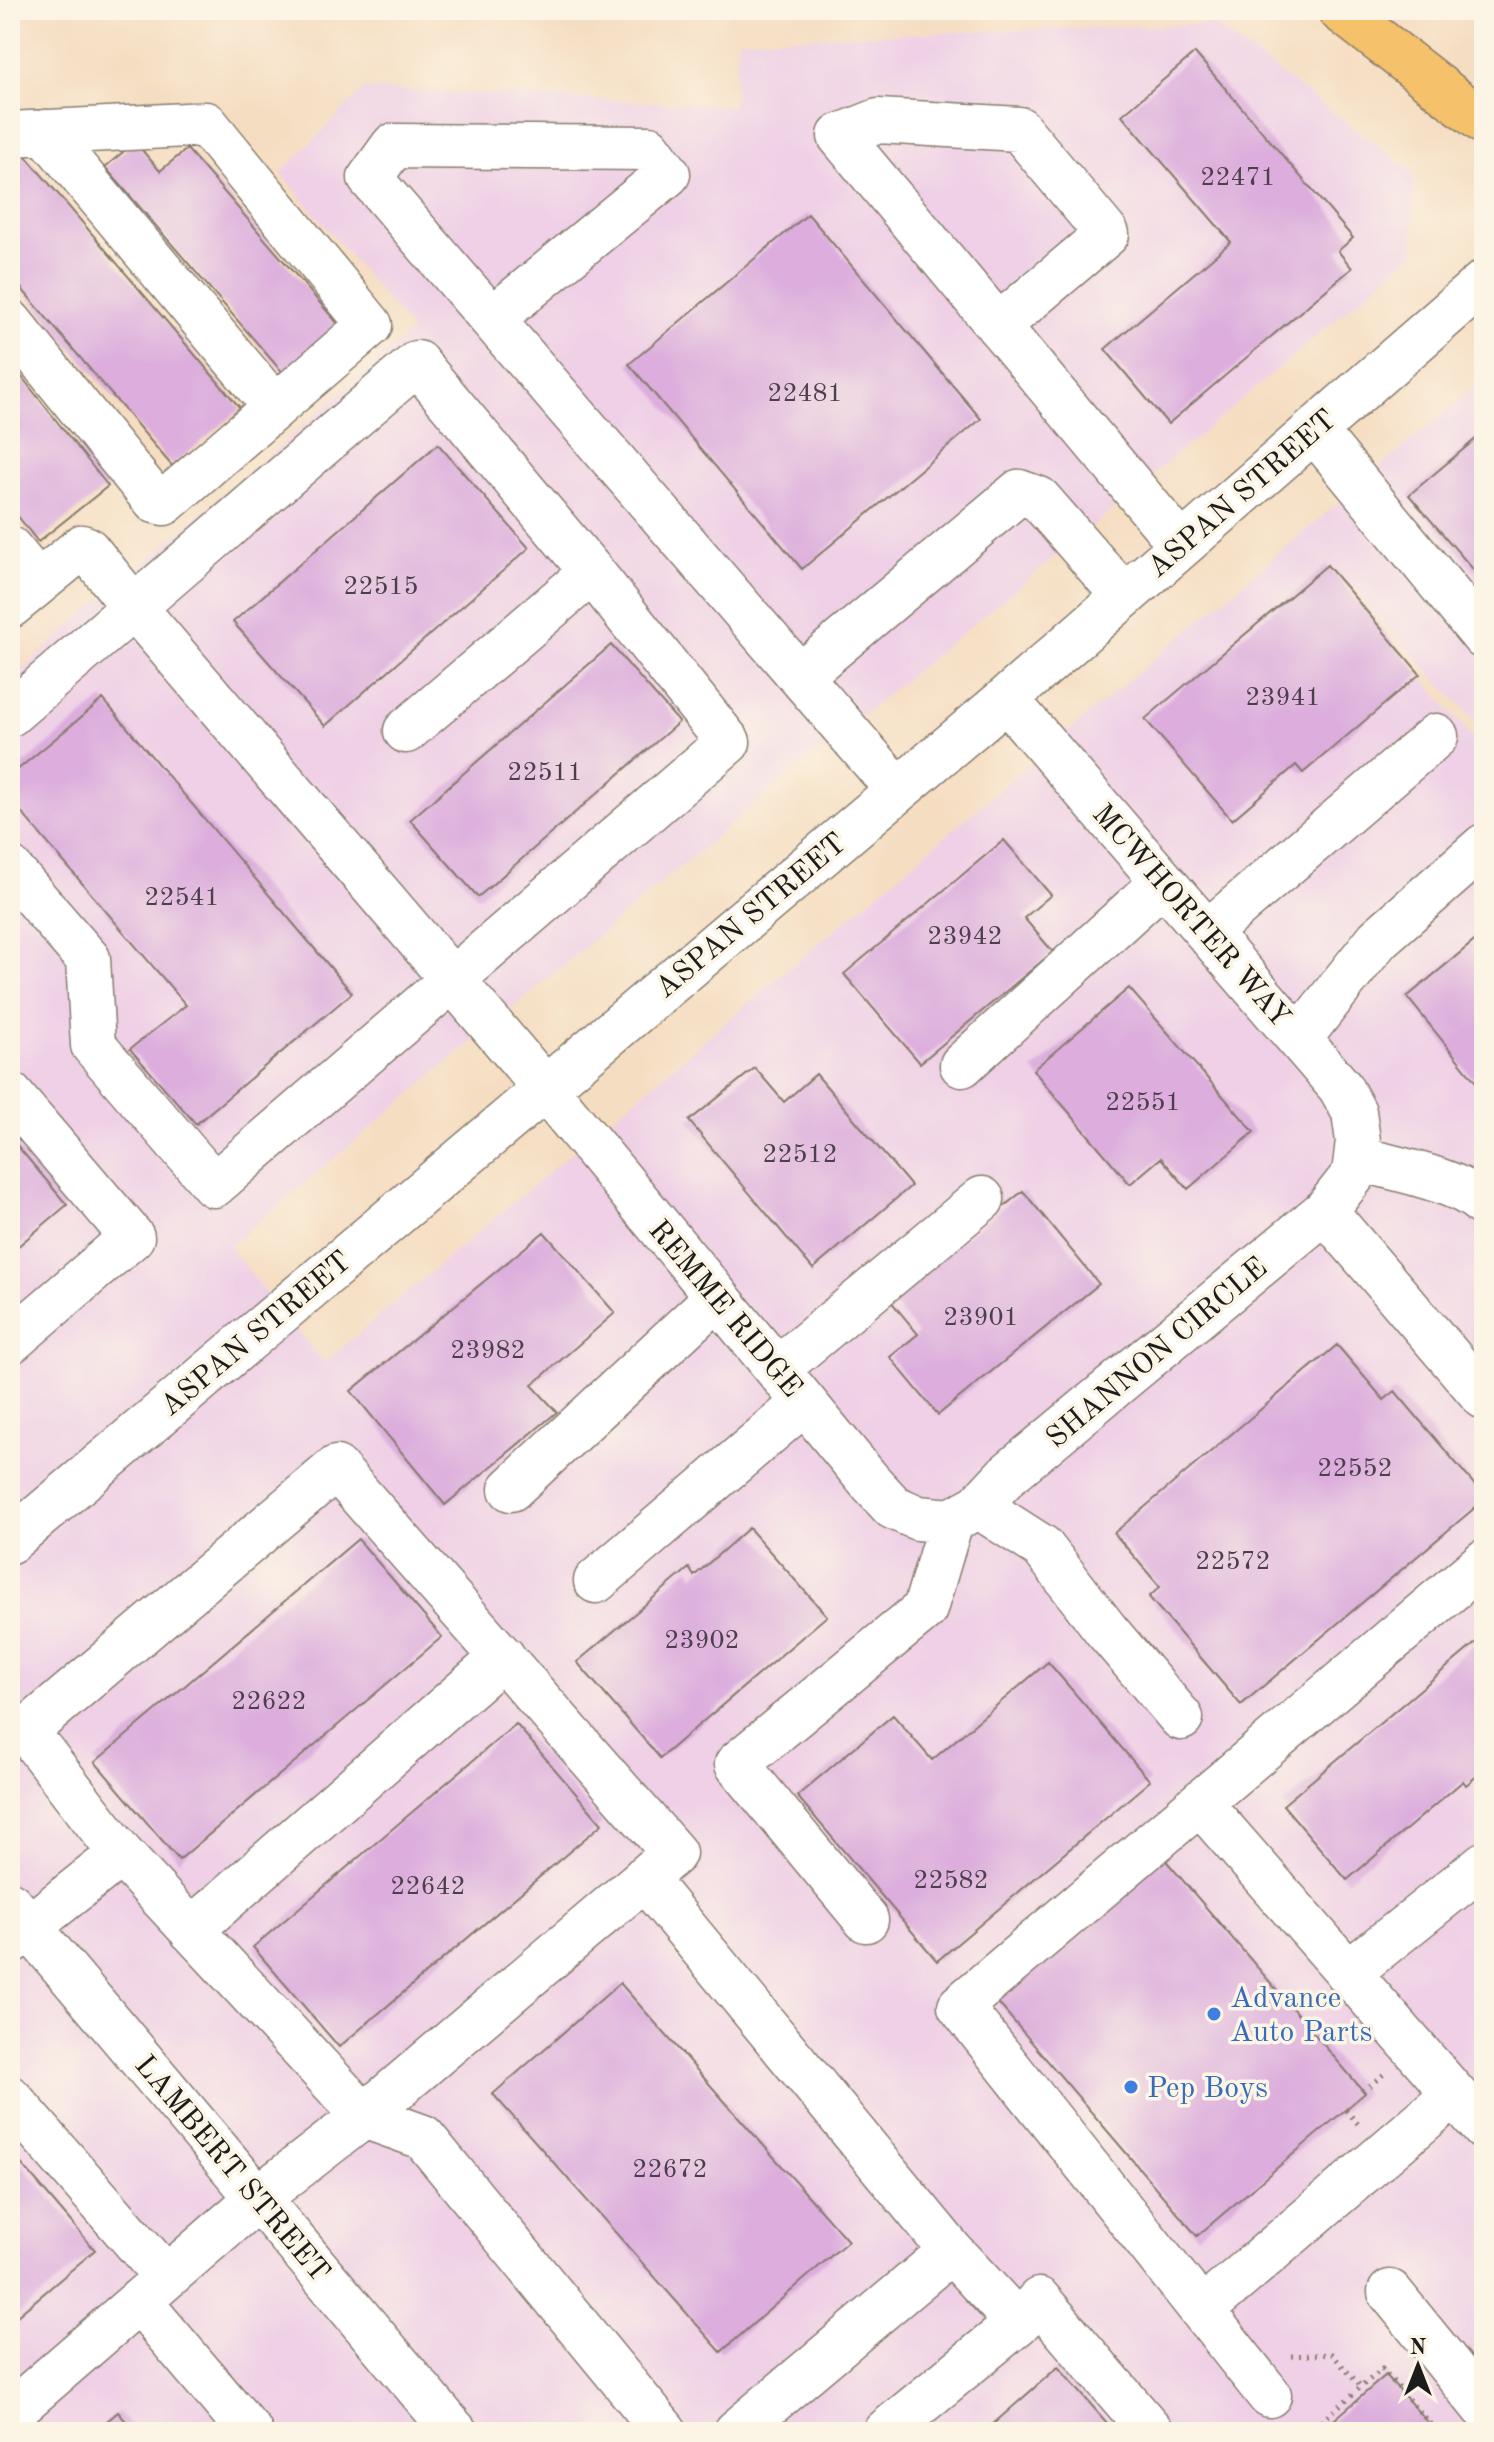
<svg xmlns="http://www.w3.org/2000/svg" width="1494" height="2442" font-family="'Old Standard TT',serif">
<style>
.built{fill:#efd0e6}
.building{fill:#dcaddd}
.lines{fill:none;stroke-linecap:round;stroke-linejoin:round}
.minor-casing{stroke:#887c6e;stroke-width:47}
.major-casing{stroke:#887c6e;stroke-width:47}
.path{stroke:#887c6e;stroke-width:5;stroke-dasharray:2 6;stroke-linecap:butt}
.minor{stroke:#fff;stroke-width:44}
.major{stroke:#f5c16b;stroke-width:44}
.shop-dot{fill:#3f7fe0;stroke:#fcf5e5;stroke-width:3}
.labels{text-anchor:middle;stroke-width:7;stroke-linejoin:round;paint-order:stroke}
.number-label{font-size:26px;fill:#4c404c}
.street-label{font-size:30px;fill:#1c1c1c;stroke:#fcf5e5}
.shop-label{font-size:30px;fill:#366cbe;stroke:#fcf5e5;text-anchor:start}
</style>
<rect width="100%" height="100%" fill="#fcf5e5"/>
<filter id="ink" filterUnits="userSpaceOnUse"><feTurbulence type="fractalNoise" baseFrequency=".0125" numOctaves="2"/><feDisplacementMap in="SourceGraphic" scale="16" xChannelSelector="R" yChannelSelector="G"/><feConvolveMatrix kernelMatrix="1 2 1 2 8 2 1 2 1" color-interpolation-filters="sRGB"/></filter>
<filter id="wash" filterUnits="userSpaceOnUse"><feTurbulence type="fractalNoise" baseFrequency=".006" numOctaves="4" result="noise"/><feDisplacementMap in="SourceGraphic" scale="32" xChannelSelector="R" yChannelSelector="G"/><feGaussianBlur stdDeviation="1.8" result="paint"/><feColorMatrix in="noise" values="0 0 0 0 0 0 0 0 0 0 0 0 0 0 0 0 0 1.4 0 .05"/><feComposite in="paint" operator="in"/></filter>
<g filter="url(#wash)">
<rect width="100%" height="100%" fill="#f5ddc1"/>
<path class="built" d="M1213 24 1413 172 1414 253 1093 526 807 760 229 1247 324 1363 1484 379V730L1316 550 1484 751V2432H10V679L412 331 281 173 364 89 733 106 738 39Z"/>
<g id="blocks">
<path class="building" d="M1195 53 1353 238 1338 251 1352 268 1168 424 1105 349 1231 242 1122 115Z
M135 142 160 171 187 149 339 325 283 373 105 167Z
M24 154 241 409 172 466 10 275V166Z
M808 214 981 419 802 569 629 364Z
M10 362 108 486 38 542 10 506Z
M1484 432V582L1409 495Z
M438 444 529 548 325 726 233 622Z
M1327 565 1420 674 1303 773 1296 765 1232 820 1145 719Z
M611 645 679 722 478 897 410 820Z
M103 699 352 993 196 1124 130 1049 186 1005 10 799V776Z
M1004 840 1051 895 1024 918 1053 952 920 1063 844 974Z
M1484 933V1092L1407 997Z
M1129 988 1254 1132 1188 1189 1161 1158 1130 1184 1033 1070Z
M755 1068 784 1102 816 1074 911 1186 813 1269 689 1121Z
M10 1137 67 1205 10 1253Z
M1023 1191 1099 1284 938 1415 890 1357 918 1334 889 1299Z
M544 1232 615 1313 532 1385 557 1412 445 1505 351 1391Z
M1337 1345 1384 1400 1395 1391 1484 1496V1500L1241 1705 1149 1597 1160 1587 1114 1533Z
M749 1528 827 1616 660 1758 577 1662 689 1568 694 1576Z
M358 1539 442 1637 179 1860 95 1762Z
M1484 1636V1770L1466 1785 1463 1781 1347 1880 1283 1805Z
M1048 1662 1150 1781 937 1961 797 1796 893 1715 932 1760Z
M516 1724 602 1824 339 2047 253 1947Z
M1162 1856 1365 2093 1197 2236 994 1998Z
M620 1983 848 2241 721 2352 493 2094Z
M12 2153 95 2250 10 2322V2154Z
M1058 2367 1115 2432H984Z
M1386 2375 1436 2432H1320Z
M118 2412 135 2432H94Z"/>
</g>
</g>
<g filter="url(#ink)">
<use href="#blocks" fill-opacity="0" stroke="#887c6e" stroke-width="2"/>
<g class="lines">
<defs>
<path id="minor" d="M45 132 275 407
M10 134 206 124 370 325 164 503 155 501 10 322
M492 319 668 174 649 148 393 146 370 178 898 790
M998 326 1107 234 1019 129 878 121 840 136 1181 545
M1314 430 1484 637
M10 549 38 583
M10 606 82 547 87 549 134 607 544 1087 870 1482 893 1507 918 1518 951 1521 978 1506 1007 1475 1325 1211 1354 1174 1358 1141 1354 1112 1340 1087 1006 699
M800 676 1019 492 1039 499 1123 595
M10 714 417 363 592 572 728 742 214 1185 93 1045 88 959 10 869
M406 731 592 572
M1208 932 1436 736
M1299 1039 1378 939 1484 846
M962 1065 1163 882
M10 1094 132 1237 10 1342
M1356 1158C1391 1168 1460 1180 1484 1205
M1325 1211 1484 1397
M777 1369 982 1199
M511 1489 717 1297
M978 1506 1042 1547 1106 1630 1181 1718
M10 1541 1006 699 1484 282
M596 1581 804 1403
M1200 1803 1484 2128
M644 1878 951 2251 736 2432
M10 1904 455 2432
M866 1920 737 1764 925 1609 951 1521
M191 1930 503 1657
M10 1942 121 1854
M1348 1973 1484 1864
M10 2098 166 2277
M951 2251 1018 2323
M1390 2292 1484 2408
M139 2301 250 2432
M1202 2310 1454 2094
M1269 2395 960 2006 1484 1562
M10 2413 258 2198 364 2116 674 1853 336 1468 26 1731 121 1854 364 2116 423 2137 665 2432
M885 2432 1018 2323 1039 2300 1152 2432"/>
<path id="major" d="M1340 10 1484 122"/>
</defs>
<use href="#minor" class="minor-casing"/>
<use href="#major" class="major-casing"/>
<path class="path" d="M1363 2091 1384 2074
M1346 2110 1358 2124
M1291 2356 1332 2354 1361 2387
M1309 2432 1382 2369 1437 2432"/>
<use href="#minor" class="minor"/>
<use href="#major" class="major"/>
</g>
</g>
<g class="shop-dot">
<circle cx="1214" cy="2014" r="8"/>
<circle cx="1131" cy="2087" r="8"/>
</g>
<g class="labels">
<g class="number-label">
<text x="1238" y="185">22471</text>
<text x="805" y="401">22481</text>
<text x="381" y="594">22515</text>
<text x="1283" y="705">23941</text>
<text x="545" y="780">22511</text>
<text x="182" y="905">22541</text>
<text x="965" y="944">23942</text>
<text x="1143" y="1110">22551</text>
<text x="800" y="1162">22512</text>
<text x="981" y="1325">23901</text>
<text x="488" y="1358">23982</text>
<text x="1355" y="1476">22552</text>
<text x="1233" y="1569">22572</text>
<text x="702" y="1648">23902</text>
<text x="269" y="1709">22622</text>
<text x="951" y="1888">22582</text>
<text x="428" y="1894">22642</text>
<text x="670" y="2177">22672</text>
</g>
<g class="street-label">
<text transform="translate(1241 493) rotate(-41)" y="10">ASPAN STREET</text>
<text transform="translate(750 915) rotate(-40)" y="10">ASPAN STREET</text>
<text transform="translate(1192 915) rotate(49)" y="10">MCWHORTER WAY</text>
<text transform="translate(726 1308) rotate(50)" y="10">REMME RIDGE</text>
<text transform="translate(255 1333) rotate(-40)" y="10">ASPAN STREET</text>
<text transform="translate(1156 1352) rotate(-40)" y="10">SHANNON CIRCLE</text>
<text transform="translate(233 2168) rotate(50)" y="10">LAMBERT STREET</text>
</g>
<g class="shop-label">
<text x="1230" y="2007">Advance<tspan x="1230" dy="34">Auto Parts</tspan></text>
<text x="1147" y="2097">Pep Boys</text>
</g>
</g>
<rect width="1494" height="2442" fill="none" stroke="#fcf5e5" stroke-width="40"/>
<g transform="translate(1418 2366)" stroke="#fcf5e5" stroke-width="6" paint-order="stroke">
<path d="M0-6L14 30L0 20L-14 30Z" fill="#1c1c1c"/>
<text y="-12" font-size="22" font-weight="bold" text-anchor="middle" fill="#1c1c1c">N</text>
</g>
</svg>
